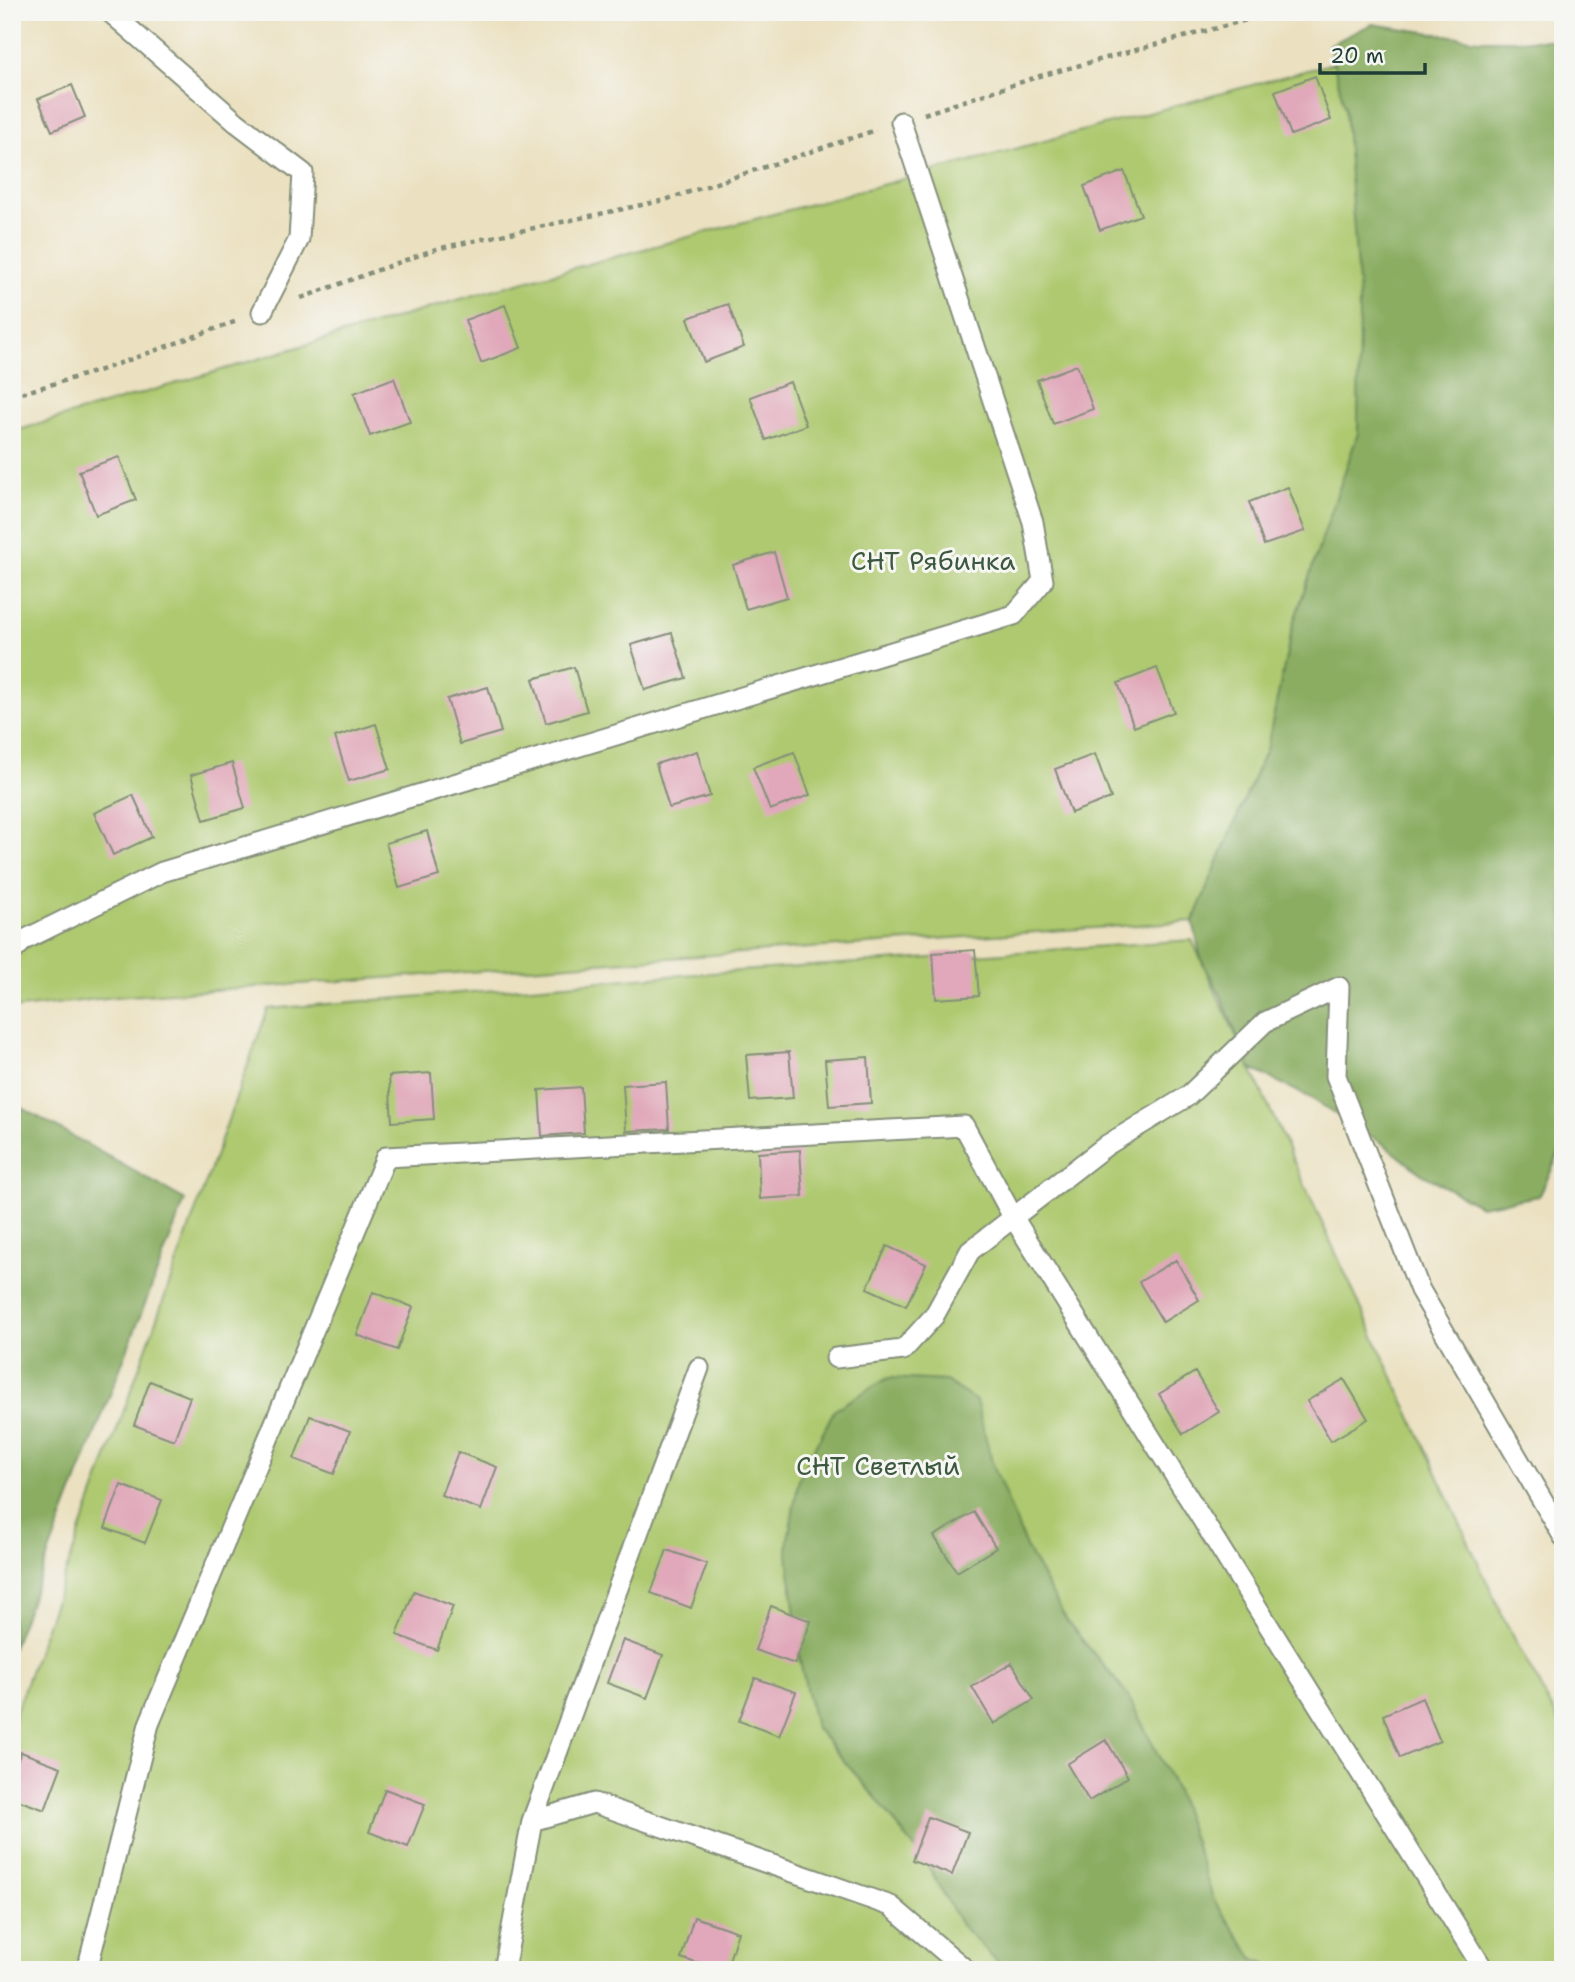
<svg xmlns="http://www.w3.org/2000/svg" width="1575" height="1982" font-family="'Shantell Sans',sans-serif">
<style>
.green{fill:#aec970;stroke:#668352;stroke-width:2}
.forest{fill:#8aad62;stroke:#54754b;stroke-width:2}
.building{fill:#e0a8ba}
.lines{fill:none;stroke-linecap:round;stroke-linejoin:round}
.lane-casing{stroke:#858f7a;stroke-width:23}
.path{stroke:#858f7a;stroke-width:4.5;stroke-dasharray:5 5;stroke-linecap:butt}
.lane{stroke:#fff;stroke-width:19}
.labels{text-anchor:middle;stroke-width:6;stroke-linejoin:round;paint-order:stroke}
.park-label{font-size:26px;fill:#3c5940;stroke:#f6f6f2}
</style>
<rect width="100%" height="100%" fill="#f6f6f2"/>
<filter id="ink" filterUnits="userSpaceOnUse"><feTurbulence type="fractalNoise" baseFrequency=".0143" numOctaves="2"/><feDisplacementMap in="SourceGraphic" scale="14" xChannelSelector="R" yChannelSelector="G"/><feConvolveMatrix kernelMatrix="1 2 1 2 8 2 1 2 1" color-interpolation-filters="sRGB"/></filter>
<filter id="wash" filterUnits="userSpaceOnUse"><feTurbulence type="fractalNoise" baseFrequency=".00686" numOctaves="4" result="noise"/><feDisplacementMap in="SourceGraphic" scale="28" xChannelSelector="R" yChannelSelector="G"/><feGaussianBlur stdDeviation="1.57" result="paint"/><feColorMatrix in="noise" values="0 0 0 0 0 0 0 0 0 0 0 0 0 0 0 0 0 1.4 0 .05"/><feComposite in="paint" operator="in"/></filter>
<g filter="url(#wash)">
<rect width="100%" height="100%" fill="#ebe1c1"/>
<path class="green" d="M1382 50 1389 392 1267 747 1193 921 115 997 12 1009V432L481 293Z
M1192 940 1503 1617 1563 1730V1970H12V1722L268 1009 639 978Z"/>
<path class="forest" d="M1372 24 1479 40H1563V1146L1539 1196 1480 1206 1420 1173 1385 1145 1309 1097 1250 1068 1221 996 1201 959 1193 921 1267 747 1293 624 1358 433 1359 298 1345 109 1329 45Z
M12 1102 185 1200 12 1649Z
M888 1378 946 1381 976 1401 992 1462 1026 1547 1067 1621 1127 1694 1176 1790 1214 1900 1254 1959 1284 1970H1025L1001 1965 961 1925 927 1864 875 1797 815 1727 800 1661 787 1545 799 1478 835 1409Z"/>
<g id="blocks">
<path class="building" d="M1315 76 1331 120 1291 135 1275 91Z
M72 85 85 117 52 131 38 99Z
M1124 171 1141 215 1100 230 1084 186Z
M728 304 744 347 704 362 688 318Z
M505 305 521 348 481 363 465 320Z
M1077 365 1093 409 1053 424 1037 380Z
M394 378 410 422 370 436 354 393Z
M790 382 806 425 766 440 750 397Z
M119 457 136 500 96 515 79 471Z
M1288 487 1305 531 1264 545 1249 502Z
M774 552 787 597 746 609 733 565Z
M672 633 686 678 645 690 631 645Z
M574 667 587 711 546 723 533 679Z
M1157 668 1174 712 1134 727 1118 683Z
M488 687 501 732 460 744 447 699Z
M376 724 390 769 349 781 335 737Z
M697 751 710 796 669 808 656 764Z
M794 752 810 795 770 810 753 767Z
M1095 754 1111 798 1071 813 1055 769Z
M232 763 245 808 204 820 191 775Z
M133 795 152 837 113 855 94 813Z
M427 831 439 876 399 888 386 843Z
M975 950 979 996 936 999 933 953Z
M789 1052 793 1098 750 1101 746 1055Z
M868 1057 871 1103 829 1106 825 1060Z
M431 1073 434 1119 392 1122 389 1076Z
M666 1082 669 1129 626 1131 623 1085Z
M581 1087 584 1133 542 1136 539 1090Z
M800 1150 803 1196 760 1199 758 1153Z
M887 1246 926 1264 906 1306 867 1288Z
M1176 1260 1199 1300 1163 1322 1139 1282Z
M373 1292 413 1307 397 1350 357 1335Z
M1195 1372 1219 1412 1183 1434 1159 1394Z
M1344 1379 1368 1419 1331 1441 1307 1401Z
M150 1381 190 1397 174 1440 134 1425Z
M310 1416 350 1431 334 1474 294 1459Z
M458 1452 497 1467 481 1510 441 1495Z
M121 1485 162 1500 145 1543 105 1528Z
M974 1512 996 1548 957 1572 934 1536Z
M667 1550 707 1564 691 1608 651 1593Z
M414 1591 453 1606 437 1650 397 1635Z
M771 1606 811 1621 795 1664 755 1650Z
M623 1640 663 1655 647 1698 607 1683Z
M1012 1663 1034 1700 994 1724 972 1687Z
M755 1678 796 1692 779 1736 739 1721Z
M1422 1698 1440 1741 1400 1758 1383 1715Z
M1106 1740 1128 1777 1089 1801 1067 1764Z
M21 1752 61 1767 45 1810 12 1798V1775Z
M385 1789 425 1804 408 1847 369 1832Z
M928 1817 968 1832 952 1875 912 1860Z
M694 1917 738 1932 726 1970H717L681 1958Z"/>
</g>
</g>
<g filter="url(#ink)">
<use href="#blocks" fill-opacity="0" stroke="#858f7a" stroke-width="2"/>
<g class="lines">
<defs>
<path id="lane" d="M110 12 236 122 303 173 299 239 262 312
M12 952 24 940 162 872 1014 615 1043 581 1033 522 901 122
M836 1358 903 1350 934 1316 970 1251 1107 1145 1188 1096 1265 1022 1339 987 1336 1076 1420 1290 1563 1536
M532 1821 699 1368
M87 1970 149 1724 386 1157 964 1126 1013 1217 1484 1970
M504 1970 532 1821 594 1803 891 1906 966 1970"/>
</defs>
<use href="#lane" class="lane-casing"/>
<path class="path" d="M924 114 1040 76 1276 12
M301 298 436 249 665 200 876 130
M12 396 101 370 237 321"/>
<use href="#lane" class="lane"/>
</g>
</g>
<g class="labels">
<g class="park-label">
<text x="933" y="570">СНТ Рябинка</text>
<text x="878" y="1475">СНТ Светлый</text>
</g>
</g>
<rect width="1575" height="1982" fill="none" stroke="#f6f6f2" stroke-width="42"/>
<path d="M1320 63v10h105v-10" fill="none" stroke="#1f3d34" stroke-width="3.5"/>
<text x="1330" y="63" font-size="21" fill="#1f3d34" stroke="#f6f6f2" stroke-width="5" paint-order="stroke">20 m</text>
</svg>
